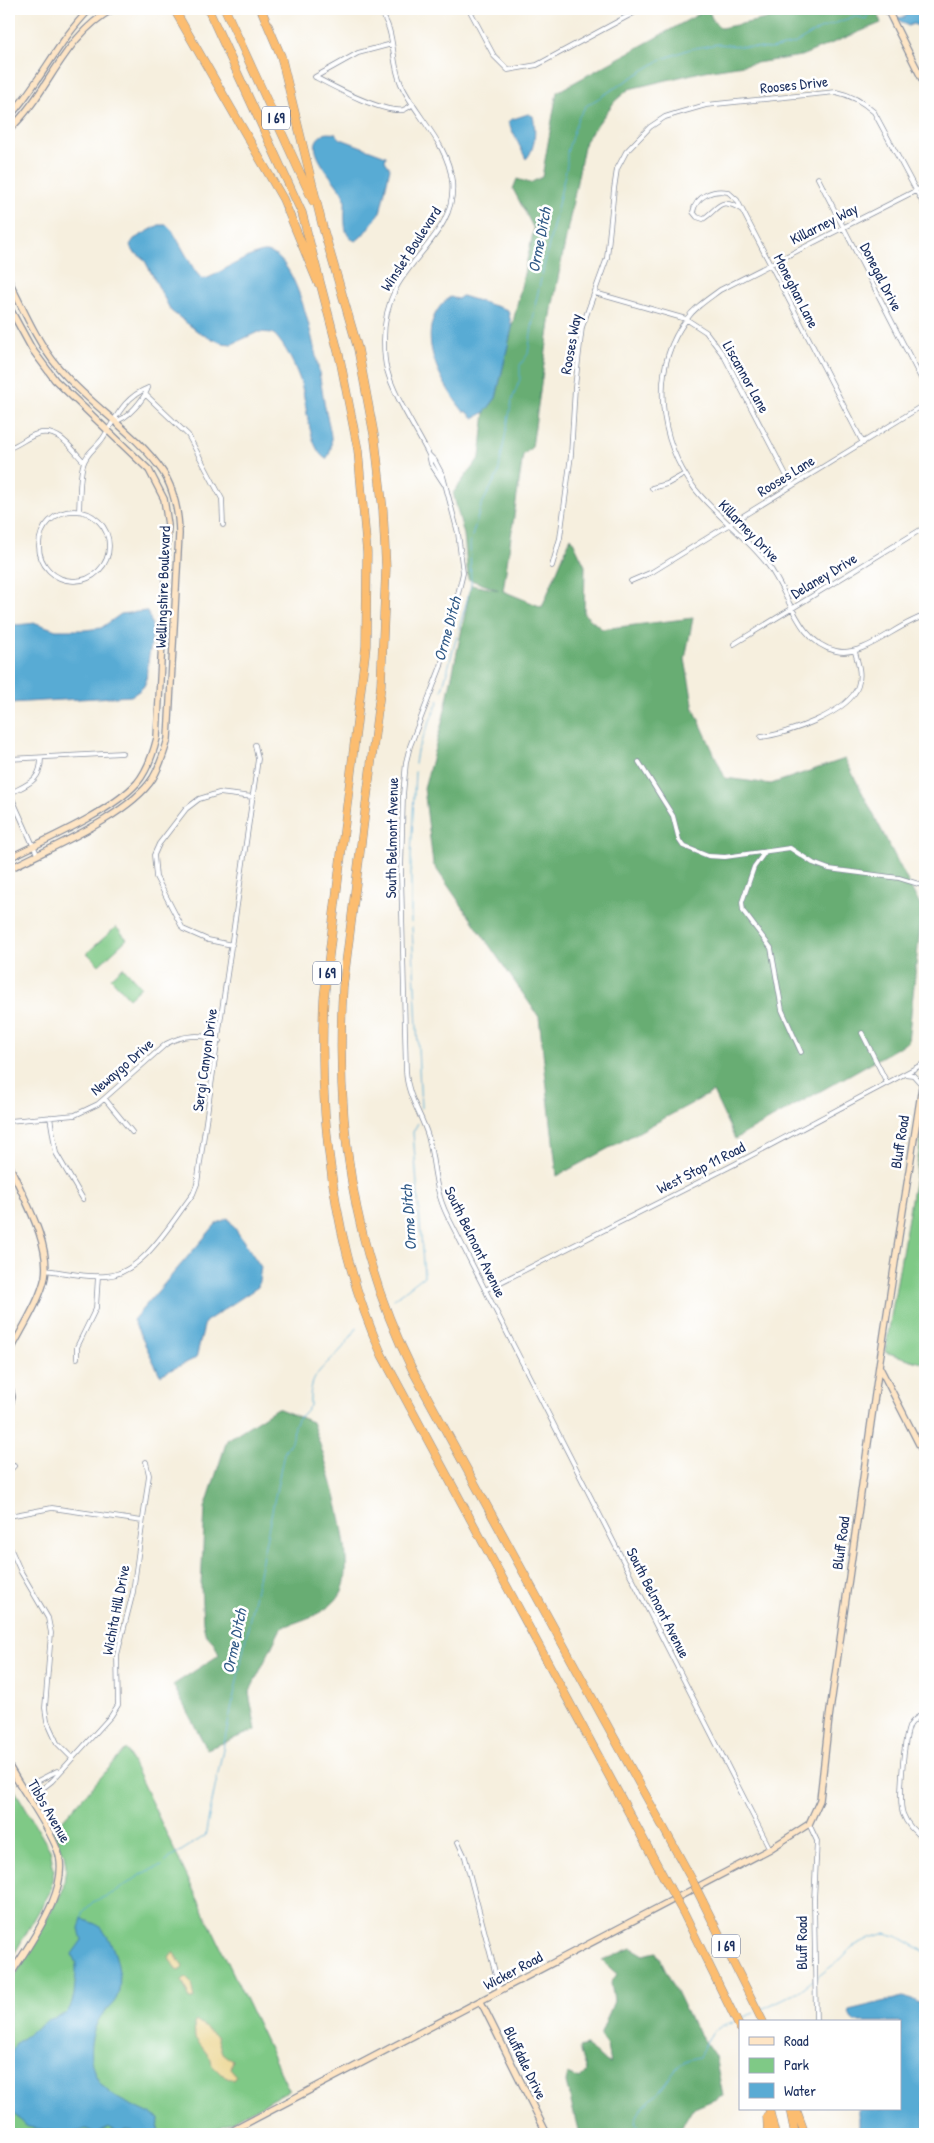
<svg xmlns="http://www.w3.org/2000/svg" width="934" height="2143" font-family="'Patrick Hand',sans-serif">
<style>
.green{fill:#7fc986;stroke:#4d7c72}
.forest{fill:#67ad73;stroke:#416e68}
.sand{fill:#eeda9e;stroke:#84847e}
.water{fill:#59abd4;stroke:#3a6d99}
.lines{fill:none;stroke-linecap:round;stroke-linejoin:round}
.stream{stroke:#59abd4;stroke-width:1}
.street-casing{stroke:#888f9e;stroke-width:5.5}
.secondary-casing{stroke:#888f9e;stroke-width:8}
.highway-casing{stroke:#888f9e;stroke-width:9}
.street{stroke:#fff;stroke-width:4}
.secondary{stroke:#fee5c5;stroke-width:5.5}
.highway{stroke:#fcbd6f;stroke-width:8}
.highway-bridge-casing{stroke:#888f9e;stroke-width:9;stroke-linecap:butt}
.highway-bridge{stroke:#fcbd6f;stroke-width:8}
.labels{text-anchor:middle;stroke-width:5;stroke-linejoin:round;paint-order:stroke}
.shield{fill:#fff;stroke:#5f6d8e;stroke-width:1}
.shield-label{font-size:14px;font-weight:bold;fill:#1b2f5e}
.street-label{font-size:15px;fill:#1b2f5e;stroke:#fff}
.water-label{font-size:16px;font-style:italic;fill:#315a87;stroke:#fff}
</style>
<rect width="100%" height="100%" fill="#fff"/>
<filter id="ink" filterUnits="userSpaceOnUse"><feTurbulence type="fractalNoise" baseFrequency=".02" numOctaves="2"/><feDisplacementMap in="SourceGraphic" scale="10" xChannelSelector="R" yChannelSelector="G"/><feConvolveMatrix kernelMatrix="1 2 1 2 8 2 1 2 1" color-interpolation-filters="sRGB"/></filter>
<filter id="wash" filterUnits="userSpaceOnUse"><feTurbulence type="fractalNoise" baseFrequency=".0096" numOctaves="4" result="noise"/><feDisplacementMap in="SourceGraphic" scale="20" xChannelSelector="R" yChannelSelector="G"/><feGaussianBlur stdDeviation="1.12" result="paint"/><feColorMatrix in="noise" values="0 0 0 0 0 0 0 0 0 0 0 0 0 0 0 0 0 1.4 0 .05"/><feComposite in="paint" operator="in"/></filter>
<g filter="url(#wash)">
<rect width="100%" height="100%" fill="#f6efde"/>
<path class="green" d="M116 927 127 939 99 965 87 953Z
M123 967 141 987 129 998 111 978Z
M925 1118V1364L885 1352Z
M126 1749 289 2090 208 2134H9V1987L63 1890 66 1867 64 1854 53 1831Z
M9 1780 50 1850 54 1870 50 1892 9 1963Z"/>
<path class="forest" d="M708 9 713 21 721 28 816 9H876L881 23 801 56 705 71 629 89 615 101 585 141 552 309 532 447 523 455 503 591 542 607 571 537 585 566 584 614 602 629 693 618 685 659 694 709 725 778 771 784 845 759 922 909 908 1042 735 1139 713 1092 557 1176 539 1017 433 864 424 788 443 719 471 585 499 590 468 579 464 535 453 493 480 457 485 412 496 398 534 229 513 189 517 179 530 183 542 177 557 92Z
M277 1408 312 1422C325 1456 358 1558 342 1591 330 1614 303 1619 281 1628L249 1693 256 1730 207 1749 173 1685 219 1655 214 1643 205 1633 203 1623 201 1586 205 1508 227 1440Z
M632 1948 644 1955 657 1952 689 2018 715 2056 723 2096 692 2109 677 2134H579L566 2082 568 2074 580 2079 586 2072 579 2048 586 2046 610 2064 607 2046 600 2036 614 2001 611 1983 617 1974 602 1961Z"/>
<path class="sand" d="M173 1952 183 1967 180 1971 176 1970 169 1957Z
M186 1978 191 1983 194 1999H190L182 1981Z
M196 2021 217 2037 222 2053 232 2061 230 2068 237 2076 234 2080 221 2074 212 2065 211 2059 195 2038 194 2024Z"/>
<path class="water" d="M904 9H925V29L913 24 908 26 897 19 896 18 905 17 907 14Z
M528 114 533 116C536 129 536 149 526 159L508 122 510 120Z
M335 133 341 139 386 156 385 161 390 168 380 213 362 236 356 241C340 237 346 212 345 200 345 188 296 147 324 134 328 132 331 134 335 133Z
M159 225H167L172 230 195 271 202 279 208 278C219 273 256 250 267 252 303 257 320 378 325 408 328 423 337 447 326 459 308 449 307 401 300 380 294 364 286 346 273 333L258 332 232 344 222 343 201 334 171 311 144 259 134 252 130 245 134 239Z
M462 296 508 310 512 328 496 398 485 412 474 418 466 411 464 412C439 381 410 327 450 297L458 299Z
M146 611C157 625 150 646 148 662 146 670 148 679 144 686 141 690 136 693 131 696L9 703V621L16 625 36 623 56 630H85L101 628 121 614Z
M228 1218 261 1267 258 1287 205 1322 196 1358 160 1375 133 1320 216 1224Z
M82 1918C87 1922 96 1923 100 1927 114 1940 126 1981 116 1999 113 2005 106 2010 101 2016 88 2036 86 2064 101 2084 115 2102 140 2107 159 2119L158 2134H140L128 2130 118 2132 108 2127 96 2133 86 2129 71 2134 28 2127 23 2124 9 2107V2058L16 2043 48 2020 65 2014 70 2009 74 1995 76 1973V1964L72 1954 82 1940 79 1929Z
M903 1997 910 1998 925 2006V2134H859V2109H900V2022H854L848 2013 849 2010Z"/>
<g class="lines">
<path class="stream" d="M880 11 885 15
M442 690 471 585 470 543 481 506 498 474 512 400 520 379V365L528 354 536 301 567 165V152L578 118 586 106 660 60 690 49 718 44 770 49 794 44 820 29 855 16 866 19 869 13 884 11
M415 764 417 751 439 700
M411 922V857L415 772
M412 927 421 1108
M394 1299 424 1276 413 1132 418 1123
M82 1918 84 1911 93 1902 113 1893 147 1871 162 1866 170 1858 205 1836 284 1453 293 1438 294 1425 297 1420 310 1406C309 1378 318 1371 338 1353 345 1346 351 1336 357 1328
M760 2010 799 1991 841 1959 852 1947 870 1938 885 1933 899 1937 925 1952
M739 2019 754 2013
M635 2134 638 2128 635 2122C639 2106 652 2101 662 2088 675 2072 676 2061 699 2057 708 2038 712 2027 733 2022"/>
</g>
</g>
<g filter="url(#ink)">
<g class="lines">
<defs>
<path id="street" d="M378 9C397 30 390 60 401 84 416 117 448 143 452 181 457 226 416 251 396 288 388 304 384 322 384 340 384 349 384 360 387 370 394 396 416 429 429 455L431 464 444 484
M469 9 494 56 508 70 537 65 641 9
M392 44 358 53 315 77C334 87 382 113 403 110 407 109 410 106 413 104
M818 178 925 386
M925 186 720 290C708 299 695 307 686 320 649 370 659 441 695 489 717 517 747 537 768 565 790 594 797 642 836 651 865 658 897 623 925 616
M742 210C719 195 719 209 703 219L697 217 693 212C696 196 713 189 728 192L737 200 863 443
M595 293 686 319 706 332 724 356 792 486
M146 395 188 435 222 499 223 525
M115 421C127 420 144 399 148 388
M9 448C19 445 27 437 37 434 58 427 72 449 84 462
M429 455 435 461 443 476 458 533 463 573 441 666 410 746 406 762 403 795 401 873 406 1071C407 1096 421 1113 428 1136 435 1163 434 1189 447 1215L770 1849
M652 488 667 484 685 474
M39 546a35 35 0 1 1 70 0a35 35 0 1 1-70 0Z
M79 511C80 497 79 479 83 465 86 453 96 448 103 438 116 418 124 397 148 388
M552 566 560 538 571 455 575 387 582 327 607 258 614 189 617 169 626 152 650 127 665 117 678 113 706 105 836 92C851 95 862 101 874 112L925 207
M631 581 652 572 925 404
M734 644 925 527
M761 737C787 734 849 713 858 686 862 674 858 663 855 652
M9 759 122 753
M639 762 673 816 679 840 683 846 708 856 725 857 790 848 813 863 829 869 899 878 925 886
M9 794C27 784 41 782 41 758
M10 794 37 854
M765 852 754 867 742 902 743 911 771 948 782 1010 801 1052
M232 945 208 940 183 929 156 877 154 855 159 844 186 809 199 799 219 793 253 797
M862 1033 887 1083
M904 1074 913 1075 922 1085
M105 1099 132 1132
M50 1117 56 1153 83 1199
M9 1121 75 1115 98 1104 166 1044C182 1035 202 1033 219 1041
M45 1270C64 1272 86 1278 106 1276 143 1274 172 1221 193 1194L197 1184 258 759 255 745
M485 1290 735 1164 925 1063
M77 1358V1347L96 1308 98 1276
M9 1471 14 1466
M9 1516 52 1508 142 1521
M9 1545 21 1572 48 1618 51 1633 45 1708 47 1721 57 1743 72 1758
M925 1713C919 1716 914 1719 910 1725 904 1737 898 1801 903 1814 907 1825 915 1833 925 1840
M22 1789 57 1771
M29 1799 52 1781 111 1716 118 1705 117 1655 133 1592 149 1475 146 1462
M809 1824 817 1841 814 1900 816 2022
M458 1842 465 1857 500 1991"/>
<path id="secondary" d="M887 9 925 85
M9 117C40 83 58 41 90 9
M9 130C49 93 63 36 113 9
M9 281C24 311 37 342 58 367 88 404 137 433 163 472 174 489 179 515 179 534L168 739C164 753 160 766 153 778 129 816 49 848 9 869
M9 307 32 349 55 380 149 470 164 499 168 525 157 738C153 754 148 770 137 783 111 812 45 840 9 858
M9 1164C22 1195 51 1243 45 1277 40 1302 20 1331 9 1354
M879 1366 925 1456
M9 1383 12 1397 9 1407
M9 1766C24 1794 45 1819 57 1849 73 1888 29 1944 9 1977
M481 2002 547 2134
M226 2134 770 1849 809 1824 820 1800 829 1718 879 1366 925 1067"/>
<path id="highway" d="M174 9 283 199 318 283
M208 9 302 213 340 359 358 450 367 553 366 646 324 998C318 1114 333 1248 382 1355L669 1887
M225 9 313 201
M261 9 281 56 323 228 358 349 375 440 383 510 386 568 381 685 343 987C335 1122 352 1248 413 1371L691 1878
M703 1902 763 2022
M683 1912 740 2028
M769 2109 775 2134
M790 2109 795 2134
M796 2109 805 2134
M767 2116 768 2134"/>
</defs>
<use href="#street" class="street-casing"/>
<use href="#secondary" class="secondary-casing"/>
<use href="#highway" class="highway-casing"/>
<use href="#street" class="street"/>
<use href="#secondary" class="secondary"/>
<use href="#highway" class="highway"/>
<defs>
<path id="highway-bridge" d="M691 1878 703 1902
M669 1887 683 1912"/>
</defs>
<use href="#highway-bridge" class="highway-bridge-casing"/>
<use href="#highway-bridge" class="highway-bridge"/>
</g>
</g>
<g class="labels">
<g class="shield">
<rect x="262" y="106.5" width="28" height="23" rx="4"/>
<rect x="313" y="961.5" width="28" height="23" rx="4"/>
<rect x="712" y="1934.5" width="28" height="23" rx="4"/>
</g>
<g class="shield-label">
<text x="276" y="123">I 69</text>
<text x="327" y="978">I 69</text>
<text x="726" y="1951">I 69</text>
</g>
<g class="street-label">
<text transform="translate(794 85) rotate(-6)" y="5">Rooses Drive</text>
<text transform="translate(824 224) rotate(-27)" y="5">Killarney Way</text>
<text transform="translate(411 249) rotate(-57)" y="5">Winslet Boulevard</text>
<text transform="translate(881 277) rotate(63)" y="5">Donegal Drive</text>
<text transform="translate(796 291) rotate(63)" y="5">Moneghan Lane</text>
<text transform="translate(571 344) rotate(-80)" y="5">Rooses Way</text>
<text transform="translate(746 377) rotate(61)" y="5">Liscannor Lane</text>
<text transform="translate(786 476) rotate(-32)" y="5">Rooses Lane</text>
<text transform="translate(749 531) rotate(46)" y="5">Killarney Drive</text>
<text transform="translate(824 576) rotate(-31)" y="5">Delaney Drive</text>
<text transform="translate(163 587) rotate(-88)" y="5">Wellingshire Boulevard</text>
<text transform="translate(392 838) rotate(-89)" y="5">South Belmont Avenue</text>
<text transform="translate(205 1060) rotate(-82)" y="5">Sergi Canyon Drive</text>
<text transform="translate(122 1067) rotate(-41)" y="5">Newaygo Drive</text>
<text transform="translate(900 1142) rotate(-81)" y="5">Bluff Road</text>
<text transform="translate(701 1168) rotate(-27)" y="5">West Stop 11 Road</text>
<text transform="translate(475 1242) rotate(64)" y="5">South Belmont Avenue</text>
<text transform="translate(841 1543) rotate(-82)" y="5">Bluff Road</text>
<text transform="translate(658 1603) rotate(63)" y="5">South Belmont Avenue</text>
<text transform="translate(116 1610) rotate(-79)" y="5">Wichita Hill Drive</text>
<text transform="translate(49 1811) rotate(60)" y="5">Tibbs Avenue</text>
<text transform="translate(802 1943) rotate(-90)" y="5">Bluff Road</text>
<text transform="translate(513 1971) rotate(-28)" y="5">Wicker Road</text>
<text transform="translate(525 2063) rotate(64)" y="5">Bluffdale Drive</text>
</g>
<g class="water-label">
<text transform="translate(539 240) rotate(-79)" y="6">Orme Ditch</text>
<text transform="translate(447 629) rotate(-75)" y="6">Orme Ditch</text>
<text transform="translate(408 1218) rotate(-94)" y="6">Orme Ditch</text>
<text transform="translate(234 1641) rotate(-78)" y="6">Orme Ditch</text>
</g>
</g>
<rect width="934" height="2143" fill="none" stroke="#fff" stroke-width="30"/>
<rect x="739" y="2020" width="162" height="90" fill="#ffffff" stroke="#a4acbf"/>
<rect x="749" y="2037" width="25" height="8" fill="#fee5c5" stroke="#a4acbf"/>
<text x="784" y="2046" font-size="15" fill="#1b2f5e">Road</text>
<rect x="749" y="2058" width="25" height="15" fill="#7fc986" stroke="#a4acbf"/>
<text x="784" y="2070" font-size="15" fill="#1b2f5e">Park</text>
<rect x="749" y="2083" width="25" height="15" fill="#59abd4" stroke="#a4acbf"/>
<text x="784" y="2096" font-size="15" fill="#1b2f5e">Water</text>
</svg>
